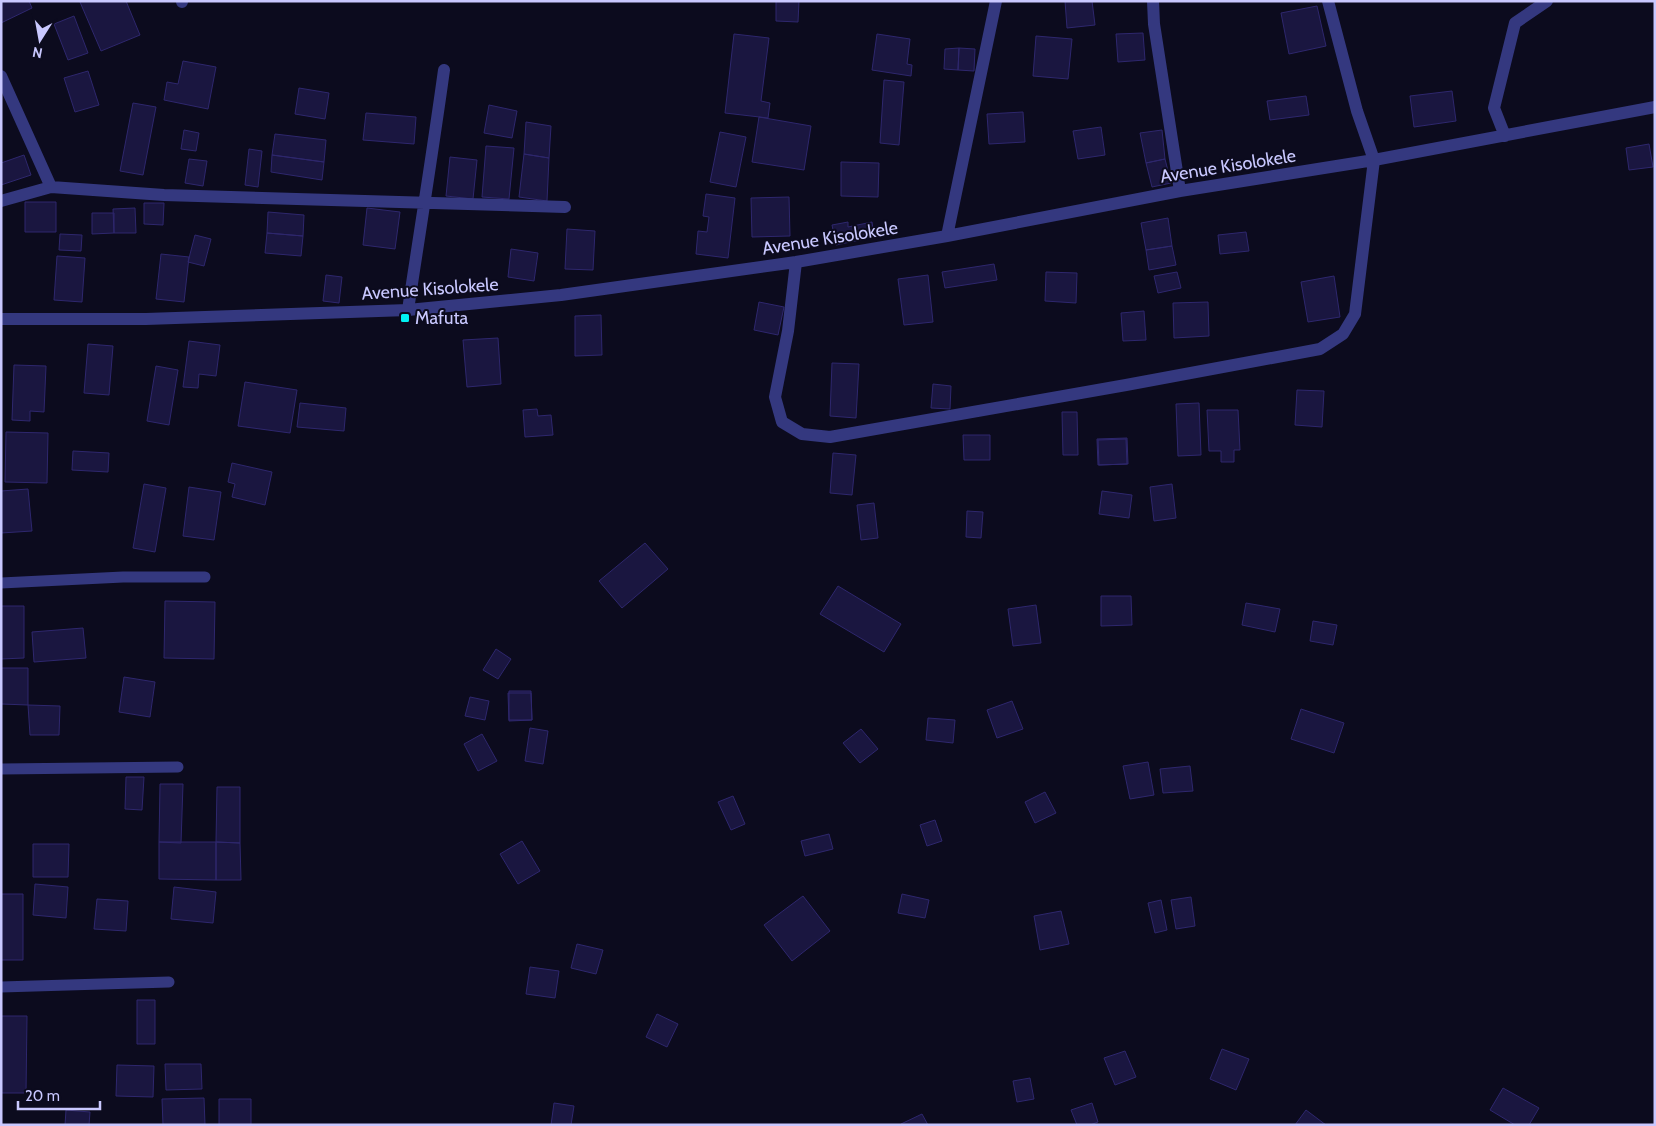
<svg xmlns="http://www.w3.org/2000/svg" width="1656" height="1126" font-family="Cabin,sans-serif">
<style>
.building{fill:#1a1640;stroke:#2e276d}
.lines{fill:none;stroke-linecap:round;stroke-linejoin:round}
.service{stroke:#34387f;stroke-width:11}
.minor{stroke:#34387f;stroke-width:12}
.poi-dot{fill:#00f2f3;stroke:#0c0b1e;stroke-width:2}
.labels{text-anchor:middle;stroke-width:4;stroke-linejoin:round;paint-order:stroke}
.street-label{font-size:18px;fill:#c9c8ff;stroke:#0c0b1e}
.poi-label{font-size:18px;fill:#c9c8ff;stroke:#0c0b1e;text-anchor:start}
</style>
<rect width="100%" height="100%" fill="#0c0b1e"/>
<path class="building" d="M1 1H29L32 8 1 23Z
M82 1H126L140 35 101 51 80 2Z
M776 1H799L798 22 776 21Z
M1065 1H1092L1095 25 1067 28Z
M1317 6 1326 46 1289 54 1281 13Z
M74 16 88 53 68 60 54 24Z
M1143 33 1145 60 1118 62 1116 34Z
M734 34 769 38 761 101 770 103 768 118 725 113Z
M877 34 910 39 907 64 912 65 911 76 872 70Z
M1036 36 1072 39 1068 79 1033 76Z
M959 48 975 49 974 71 958 70Z
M959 48 958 70 944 69 945 49Z
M183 61 216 67 208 109 164 100 167 82 178 84Z
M88 71 99 105 75 112 64 78Z
M884 80 904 82 899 145 880 143Z
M299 88 329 93 325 119 295 114Z
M1452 91 1456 121 1414 127 1410 96Z
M1306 96 1309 115 1270 120 1267 101Z
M133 103 156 107 143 175 120 171Z
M489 105 517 111 512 138 484 133Z
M1023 112 1025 142 989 144 987 114Z
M366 113 416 117 414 144 363 140Z
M759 117 811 126 804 170 752 162Z
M526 122 551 126 549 158 524 154Z
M1101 127 1105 155 1078 159 1073 131Z
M184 130 199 133 196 151 181 149Z
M1162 130 1165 159 1146 163 1140 133Z
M720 132 746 137 736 187 710 182Z
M275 134 326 140 324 162 272 155Z
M1649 144 1653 167 1629 170 1626 148Z
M486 146 514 148 509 199 482 197Z
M249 149 262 151 258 187 245 185Z
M524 154 549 158 547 201 519 197Z
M24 155 31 175 1 185V163Z
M272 155 324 162 322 180 271 172Z
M450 157 477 160 473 199 446 196Z
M189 159 207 161 203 186 185 183Z
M1165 159 1171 183 1152 187 1146 163Z
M841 162 879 163 878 197 841 196Z
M706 194 735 198 728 258 696 254 698 231 707 232 709 217 703 216Z
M789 197 790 236 752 237 751 198Z
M25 202H56V232H25Z
M144 203H164L163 225 144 224Z
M135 208 136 233H114L113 209Z
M367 208 400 212 395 249 363 245Z
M268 212 304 215 303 236 267 233Z
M92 213H114V233L92 234Z
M1168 218 1172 246 1146 250 1141 223Z
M848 222V227L872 222 874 237 836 245 832 225Z
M567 229 595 231 593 270 565 269Z
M1246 232 1249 251 1220 254 1218 235Z
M267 233 303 236 301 256 265 253Z
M60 234 82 235 81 251 59 250Z
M195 235 211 239 204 266 188 262Z
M1172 246 1176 265 1149 270 1146 250Z
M511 249 538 253 534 281 508 277Z
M161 254 189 257 184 302 156 299Z
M57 256 85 258 82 302 54 300Z
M994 264 997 280 945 288 942 272Z
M1046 272 1077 273 1076 303 1045 301Z
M1177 272 1181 288 1158 293 1154 276Z
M326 275 342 277 339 303 323 301Z
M928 275 933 322 904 325 898 279Z
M1334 276 1340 317 1308 322 1301 282Z
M759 302 784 307 778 335 754 330Z
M1208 302 1209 336 1174 338 1173 303Z
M1144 311 1146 340 1123 341 1121 313Z
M601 315 602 355 575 356V316Z
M498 338 501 384 467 387 463 340Z
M189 341 220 345 216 376 199 374 198 388 183 387Z
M88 344 113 346 109 395 84 393Z
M832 363 859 364 856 418 830 416Z
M14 365 46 366 44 412 30 411V421L12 420Z
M156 366 178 370 169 425 147 421Z
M245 382 297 390 290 433 238 426Z
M933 384 951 386 950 409 931 408Z
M1297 390 1324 391 1322 427 1295 425Z
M300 403 346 408 344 431 297 427Z
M1199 403 1201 455 1178 456 1176 404Z
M537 409 538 416 551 415 553 435 525 437 523 410Z
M1207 410H1238L1240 450H1234V462H1221V451H1209Z
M1062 412H1077L1078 455H1063Z
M6 432 48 433 47 483 5 482Z
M963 435H990V460H964Z
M1127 438 1128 464 1098 465 1097 439Z
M1126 439 1127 464 1099 465 1098 440Z
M73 451 109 453 108 472 72 470Z
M833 453 856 455 852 495 830 493Z
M232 463 272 472 265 505 232 497 235 484 228 482Z
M144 484 166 488 155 552 133 548Z
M1172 484 1176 518 1154 521 1150 487Z
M189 487 221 492 214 540 183 536Z
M28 489 32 531 1 533V491Z
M1102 491 1132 495 1129 518 1099 514Z
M874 503 878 538 861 540 857 505Z
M967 511 983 512 981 538 966 537Z
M645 543 668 569 622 608 599 581Z
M838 586 901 624 884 652 820 614Z
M1101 596H1131L1132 625 1101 626Z
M165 601 215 602 214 659 164 658Z
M1246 603 1280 609 1275 632 1242 625Z
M1036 605 1041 643 1013 646 1008 609Z
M1 606H24V658L1 659Z
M1313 621 1337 625 1333 645 1310 641Z
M83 628 86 658 34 662 32 632Z
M496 649 511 659 498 679 483 670Z
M1 668H28V705L1 704Z
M124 677 155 682 150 717 119 712Z
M509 691H531L532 720H509Z
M508 693H531L532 720 509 721Z
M470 697 489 701 485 720 465 716Z
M1012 701 1023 729 997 738 987 710Z
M28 705 60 706 59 735H30Z
M1301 709 1344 723 1334 753 1291 739Z
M928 718 955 720 953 743 926 740Z
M530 728 548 731 543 764 525 761Z
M861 729 878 749 860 763 843 743Z
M482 734 497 761 478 771 464 744Z
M1148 762 1154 795 1130 799 1123 766Z
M1190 766 1193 791 1163 793 1160 769Z
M126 777H144L142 810 125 809Z
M160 784H183L181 843 159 842Z
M217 787H240V843L216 842Z
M1045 792 1056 813 1035 823 1025 802Z
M733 796 745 824 731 830 718 802Z
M935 820 942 841 927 846 920 825Z
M829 834 833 849 805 856 801 841Z
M522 841 540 871 518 884 500 854Z
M159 842H216V880L159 879Z
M216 842 240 843 241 880H216Z
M33 844H69L68 877H33Z
M35 884 68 887 66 918 33 915Z
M174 887 216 892 213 923 171 919Z
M1 894H23V960H1Z
M902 894 929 900 925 918 898 913Z
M803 896 830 931 792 961 764 925Z
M1191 897 1195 926 1176 929 1171 900Z
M97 899 128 901 126 931 94 929Z
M1161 900 1167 930 1155 933 1148 903Z
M1061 911 1069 944 1040 950 1034 916Z
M577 944 603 950 596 974 571 968Z
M530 967 559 971 555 998 526 994Z
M137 1000H155V1044H137Z
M657 1014 678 1024 667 1047 646 1037Z
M1 1016H27L26 1093H1Z
M1222 1049 1249 1059 1236 1090 1210 1079Z
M1125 1051 1136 1077 1115 1085 1104 1058Z
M165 1064H201L202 1089 166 1090Z
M117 1065 154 1066 153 1097 116 1096Z
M1030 1078 1034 1099 1017 1102 1013 1081Z
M1503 1088 1539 1108 1529 1125H1515L1490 1110Z
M204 1098 205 1125H163L162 1099Z
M219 1099H251V1125H219Z
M554 1103 574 1106 571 1125H551Z
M1092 1103 1098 1122 1090 1125H1077L1071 1110Z
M66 1110 90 1112 89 1125H65Z
M1306 1110 1326 1125H1295Z
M922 1114 928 1125H901V1124Z"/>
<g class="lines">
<path class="service" d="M1 583 123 577H205
M1 769 178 767
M1 987 169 982"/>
<path class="minor" d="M182 1V2
M1153 1 1154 24 1180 191
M1 76 51 187
M1505 136 1494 108 1515 23 1547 1
M1 201 51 187 164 195 565 207
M947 236 996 1
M796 262 788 331 775 397 782 422 802 434 830 437 1126 385 1320 349 1343 334 1355 314 1374 160 1357 111 1328 1
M408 310C420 230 433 150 444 70
M1 319H146L408 310 561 295 796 262 947 236 1180 191 1374 160 1655 107"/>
</g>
<rect class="poi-dot" x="400" y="313" width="10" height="10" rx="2.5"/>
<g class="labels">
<g class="street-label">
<text transform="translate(1228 166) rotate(-9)" y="6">Avenue Kisolokele</text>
<text transform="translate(830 238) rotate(-9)" y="6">Avenue Kisolokele</text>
<text transform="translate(430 289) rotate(-4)" y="6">Avenue Kisolokele</text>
</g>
<g class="poi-label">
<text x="415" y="324">Mafuta</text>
</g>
</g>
<rect width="1656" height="1126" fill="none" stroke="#c9c8ff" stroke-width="5"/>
<g transform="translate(40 40) rotate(191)" stroke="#0c0b1e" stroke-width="4" paint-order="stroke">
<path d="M0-4L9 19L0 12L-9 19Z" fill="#c9c8ff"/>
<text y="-8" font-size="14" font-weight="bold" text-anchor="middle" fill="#c9c8ff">N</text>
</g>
<path d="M18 1101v8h82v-8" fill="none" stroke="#c9c8ff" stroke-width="2.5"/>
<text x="25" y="1101" font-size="15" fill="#c9c8ff" stroke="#0c0b1e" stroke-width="4" paint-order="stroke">20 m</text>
</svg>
